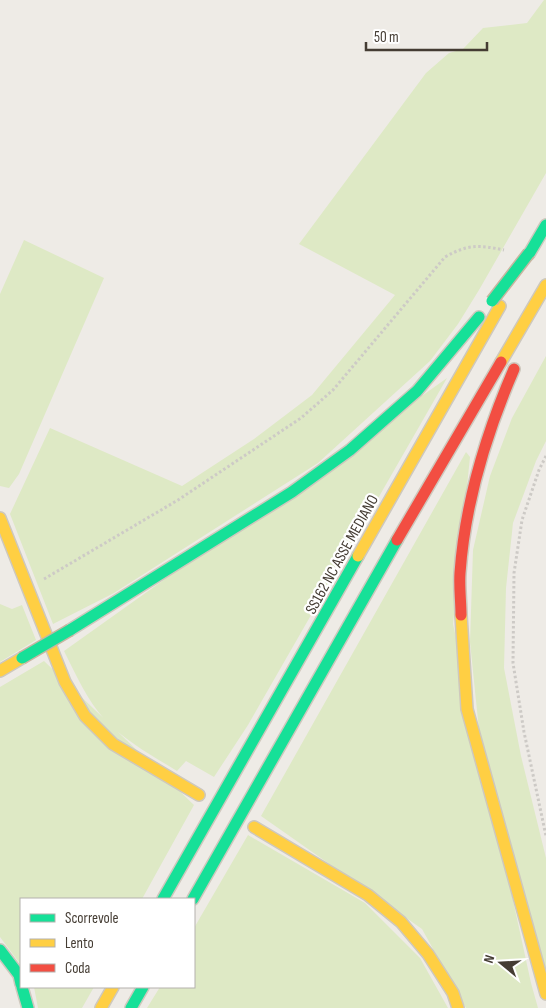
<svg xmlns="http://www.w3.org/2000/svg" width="546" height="1008" font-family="'Sofia Sans Condensed',sans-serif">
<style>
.green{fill:#dee9c5}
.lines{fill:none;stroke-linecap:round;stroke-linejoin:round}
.fast-casing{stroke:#cec8bd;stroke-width:14}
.slow-casing{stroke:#cec8bd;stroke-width:14}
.jam-casing{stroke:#cec8bd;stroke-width:14}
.path{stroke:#cdcac6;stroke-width:3;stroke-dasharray:2.5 2.5;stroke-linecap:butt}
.fast{stroke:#16e098;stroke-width:11}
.slow{stroke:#ffcf43;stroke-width:11}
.jam{stroke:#f24e42;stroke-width:11}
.fast-bridge-casing{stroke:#c7b6a1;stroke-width:14;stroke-linecap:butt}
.fast-bridge{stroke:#16e098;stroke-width:11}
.labels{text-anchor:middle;stroke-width:4.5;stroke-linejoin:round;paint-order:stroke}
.street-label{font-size:16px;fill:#443c33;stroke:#fff}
</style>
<rect width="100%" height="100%" fill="#eeebe6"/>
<path class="green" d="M544 0H546V173L479 290 458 324 430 361 318 463 114 593 53 624 10 514 50 428 182 486 254 439 312 395 395 295 299 244 426 73 449 53 463 49 483 28 527 23Z
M24 240 104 278 19 474 9 488 0 486V294Z
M546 356V441L536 461 513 523 506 588 504 668 521 756 546 858V971L479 730 470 642 473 550 490 476 512 418Z
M447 378 248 725 214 777 186 761 177 771C153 756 125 741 105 720 87 700 76 675 64 651Z
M466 452 470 457 453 624 531 983 538 1008H466L422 929 261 816Z
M0 604 12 609 22 605 36 640 0 662Z
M44 661 194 805 142 899H21V965L0 937V687Z
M248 835 365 903 420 958 448 1008H147L160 987H194V928Z
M34 987H94L82 1008H38Z"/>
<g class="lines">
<defs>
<path id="fast" d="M529 254 546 225
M70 630 292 492 350 450 417 391 479 317
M163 899 358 556
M193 899 397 540
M0 950 19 975 21 984
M22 987 28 1008
M131 1008 143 987"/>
<path id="slow" d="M501 362 546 285
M0 518 65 682 85 716 113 744 199 795
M358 556 500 306
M461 615 467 709 546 994
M0 671 22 658
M254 827 368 895 401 922 428 954 453 993 458 1008
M101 1008 113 987"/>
<path id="jam" d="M397 540 501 362
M461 615C461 602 459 587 460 573 465 502 486 434 514 369"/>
</defs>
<use href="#fast" class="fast-casing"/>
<use href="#slow" class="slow-casing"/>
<use href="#jam" class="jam-casing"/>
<path class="path" d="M546 456 539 470 522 520 514 573 513 663 524 732 546 836
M44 579 178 500 301 418 333 390 445 257C468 244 479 245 504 250"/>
<use href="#fast" class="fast"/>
<use href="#slow" class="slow"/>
<use href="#jam" class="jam"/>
<defs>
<path id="fast-bridge" d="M492 301 529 253
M22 658 70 630"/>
</defs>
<use href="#fast-bridge" class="fast-bridge-casing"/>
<use href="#fast-bridge" class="fast-bridge"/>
</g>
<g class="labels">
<g class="street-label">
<text transform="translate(341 554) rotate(-61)" y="6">SS162 NC ASSE MEDIANO</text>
</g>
</g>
<rect x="20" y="898" width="175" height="90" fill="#ffffff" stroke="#b4b1ad"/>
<rect x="30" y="914" width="25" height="8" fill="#16e098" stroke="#b4b1ad"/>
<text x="65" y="923" font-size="15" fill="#443c33">Scorrevole</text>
<rect x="30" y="939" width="25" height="8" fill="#ffcf43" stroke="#b4b1ad"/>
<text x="65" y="948" font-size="15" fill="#443c33">Lento</text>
<rect x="30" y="964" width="25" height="8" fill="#f24e42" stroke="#b4b1ad"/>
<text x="65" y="973" font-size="15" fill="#443c33">Coda</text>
<g transform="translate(501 963) rotate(288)" stroke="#ffffff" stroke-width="4" paint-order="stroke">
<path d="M0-4L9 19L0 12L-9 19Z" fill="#443c33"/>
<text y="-8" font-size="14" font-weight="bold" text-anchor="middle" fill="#443c33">N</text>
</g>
<path d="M366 42v8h121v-8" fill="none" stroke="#443c33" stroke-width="2.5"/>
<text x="374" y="42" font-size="15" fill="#443c33" stroke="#ffffff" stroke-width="4" paint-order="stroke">50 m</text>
</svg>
